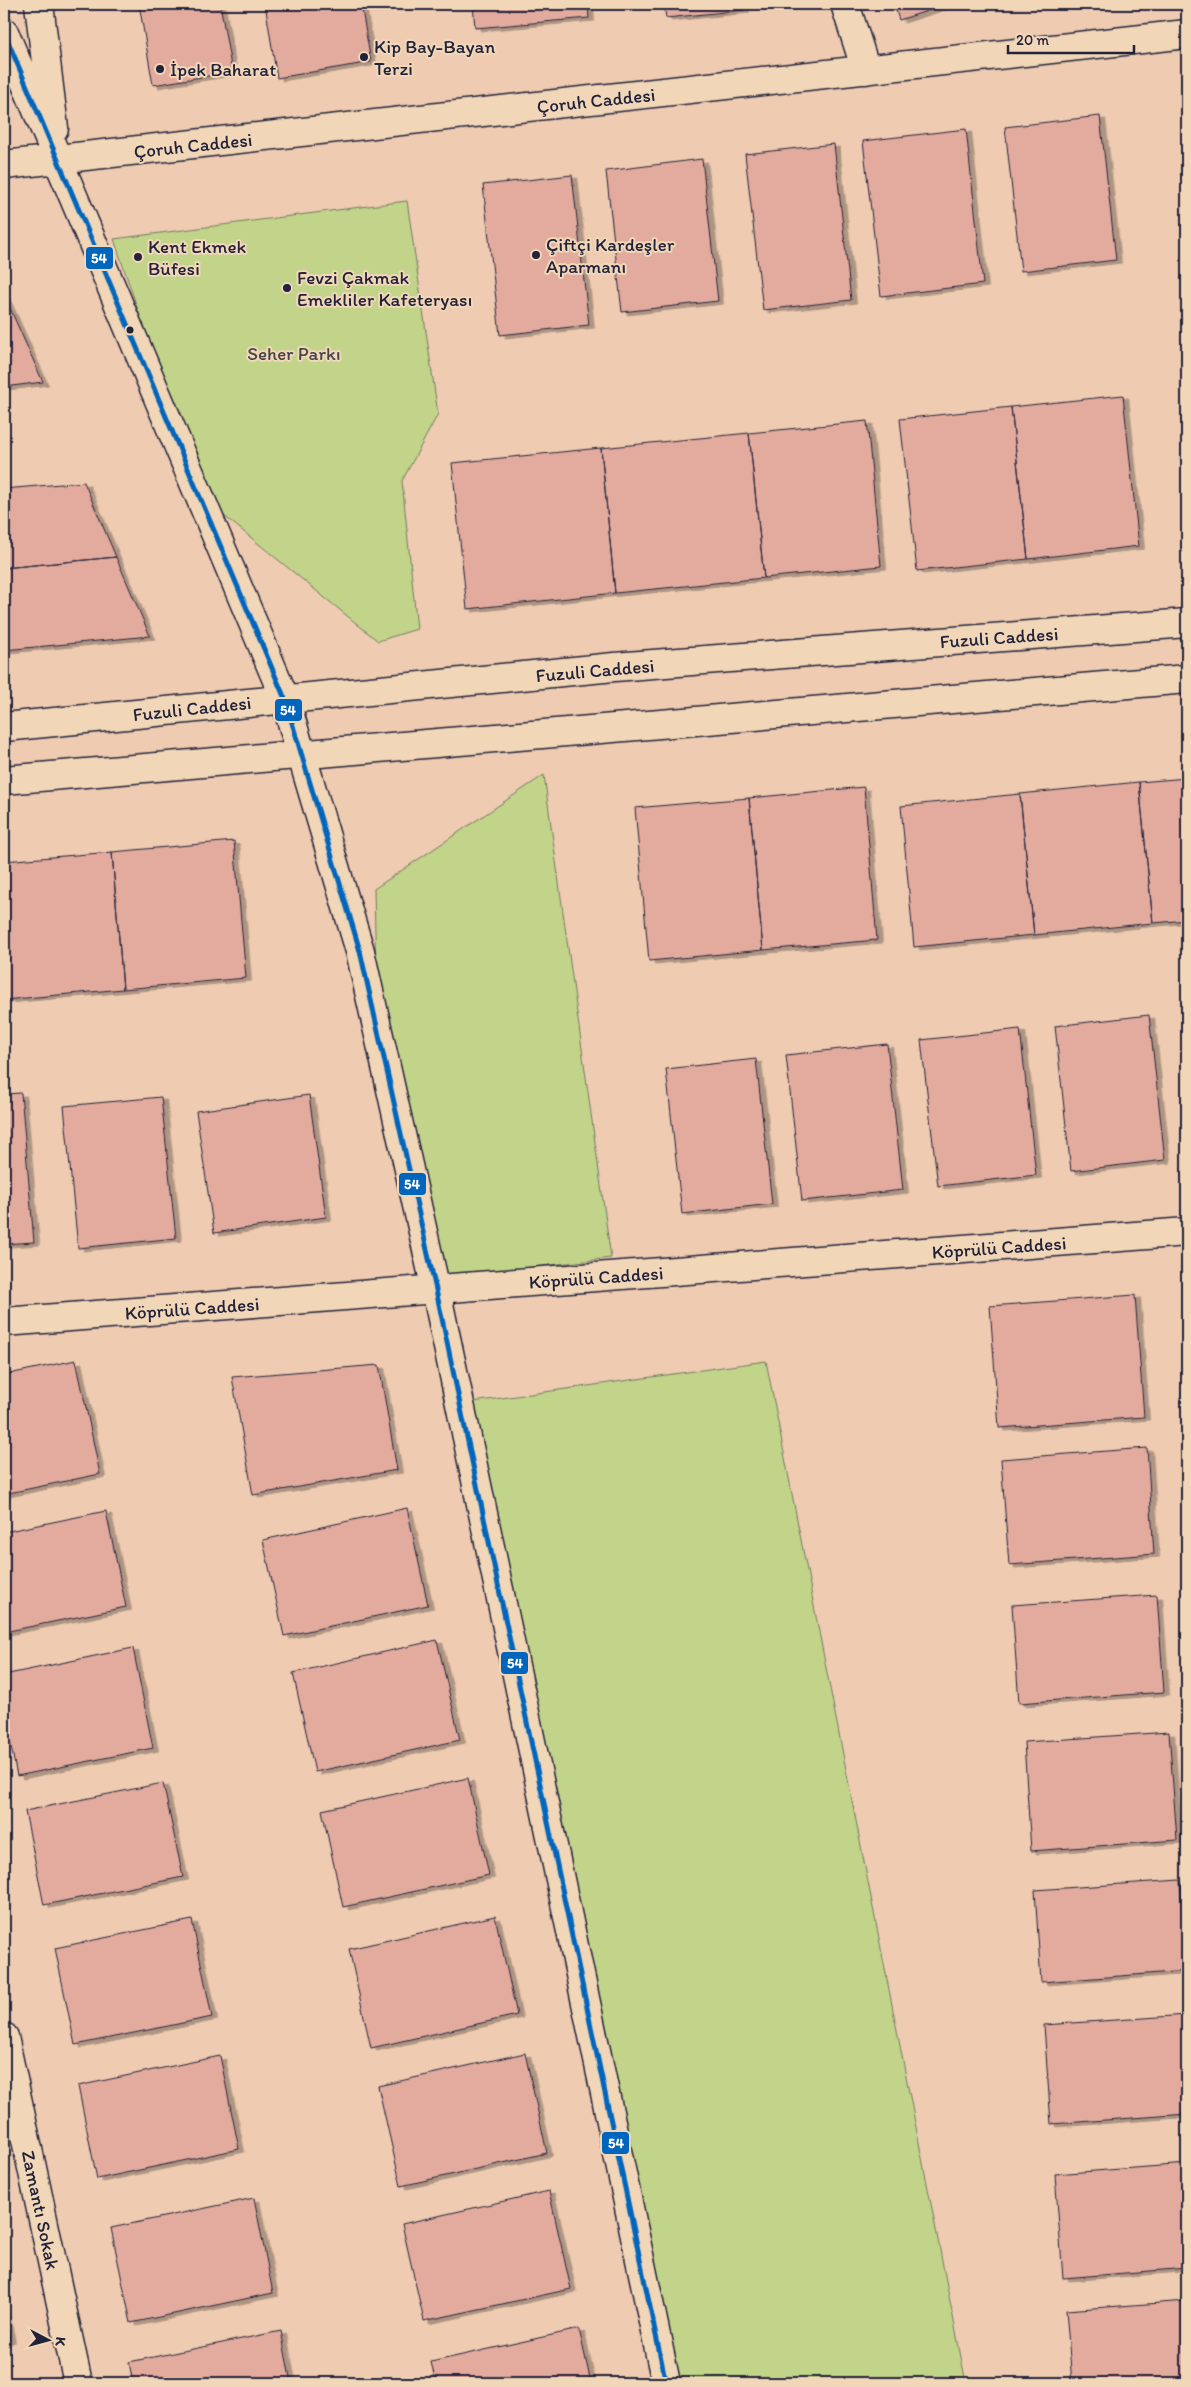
<svg xmlns="http://www.w3.org/2000/svg" width="1191" height="2387" font-family="Itim,sans-serif">
<style>
.green{fill:#c2d489;stroke:#727b62}
.building{fill:#e3ab9e;stroke:#22223b;filter:url(#shadow)}
.lines{fill:none;stroke-linecap:round;stroke-linejoin:round}
.minor-casing{stroke:#22223b;stroke-width:31}
.tertiary-casing{stroke:#22223b;stroke-width:31}
.minor{stroke:#f1d7b8;stroke-width:28}
.tertiary{stroke:#f1d7b8;stroke-width:28}
.bus-1-casing{stroke:#f1d7b8;stroke-width:9}
.bus-1{stroke:#0065bd;stroke-width:5}
.poi-dot{fill:#22223b;stroke:#f1d7b8;stroke-width:2}
.labels{text-anchor:middle;stroke-width:4;stroke-linejoin:round;paint-order:stroke}
.poi-label{font-size:19px;fill:#22223b;stroke:#f1d7b8;text-anchor:start}
.street-label{font-size:19px;fill:#22223b;stroke:#f1d7b8}
.park-label{font-size:19px;fill:#42464b;stroke:#f1d7b8}
.line-badge{stroke:#f1d7b8;stroke-width:2}
.badge-label{font-size:14px;text-anchor:middle;font-weight:bold;fill:#fff}
</style>
<defs>
<filter id="shadow"><feDropShadow dx="5.5" dy="3" stdDeviation="0" flood-color="#0004"/></filter>
</defs>
<rect width="100%" height="100%" fill="#eecbb1"/>
<filter id="ink" filterUnits="userSpaceOnUse"><feTurbulence type="fractalNoise" baseFrequency=".02" numOctaves="2"/><feDisplacementMap in="SourceGraphic" scale="10" xChannelSelector="R" yChannelSelector="G"/><feConvolveMatrix kernelMatrix="1 2 1 2 8 2 1 2 1" color-interpolation-filters="sRGB"/></filter>
<g filter="url(#ink)">
<path class="green" d="M407 201 438 414 402 481 417 629 378 641 201 497 114 239Z
M544 775 611 1258 437 1278 376 976 374 889Z
M766 1361 966 2383H664L459 1404Z"/>
<path class="building" d="M139 4H220L232 72 153 85Z
M265 4H361L371 62 277 78Z
M473 4H588L589 18 475 28Z
M664 4H743L744 10 666 18Z
M894 4H949L899 20Z
M1100 116 1116 260 1021 271 1005 127Z
M966 129 983 284 881 296 863 141Z
M834 144 851 300 763 310 745 154Z
M702 159 718 301 622 312 606 171Z
M572 175 589 325 500 335 483 185Z
M4 295 43 382 4 387Z
M1123 395 1139 546 1028 559 1011 407Z
M1011 407 1028 559 917 571 900 419Z
M867 421 881 566 764 578 749 433Z
M749 433 764 578 615 593 601 448Z
M601 448 615 593 467 609 452 463Z
M84 482 116 557 4 568V489Z
M116 557 150 636 4 650V568Z
M1187 778V920L1153 923 1139 782Z
M1139 782 1153 923 1034 935 1020 794Z
M864 787 877 940 763 950 749 798Z
M1020 794 1034 935 914 947 901 806Z
M749 798 763 950 649 961 635 808Z
M234 841 246 978 123 989 112 852Z
M112 852 123 989 4 1000V861Z
M1149 1015 1165 1160 1071 1171 1055 1026Z
M1020 1029 1036 1175 938 1186 921 1040Z
M887 1044 903 1190 802 1201 786 1055Z
M756 1059 772 1204 682 1214 666 1069Z
M21 1093 34 1242 4 1244V1094Z
M309 1095 326 1217 214 1233 196 1111Z
M161 1097 176 1238 78 1248 64 1106Z
M1135 1295 1144 1417 999 1428 990 1306Z
M76 1360 100 1474 4 1494V1375Z
M379 1365 397 1470 253 1495 232 1377Z
M1147 1448 1154 1554 1009 1565 1001 1459Z
M407 1508 428 1605 284 1636 263 1540Z
M106 1511 126 1607 4 1632V1532Z
M1157 1595 1164 1692 1019 1703 1012 1605Z
M437 1640 460 1740 315 1772 293 1673Z
M133 1648 153 1748 17 1776 4 1711V1675Z
M1169 1732 1177 1840 1031 1851 1024 1742Z
M468 1778 489 1875 343 1907 322 1810Z
M163 1783 183 1877 44 1905 25 1811Z
M1180 1880 1186 1971 1041 1982 1035 1890Z
M495 1916 517 2015 371 2048 349 1949Z
M192 1920 212 2017 75 2045 55 1948Z
M1187 2015V2114L1051 2124 1044 2025Z
M525 2053 547 2153 401 2186 378 2086Z
M220 2056 239 2149 97 2179 78 2086Z
M1187 2164V2268L1063 2278 1055 2174Z
M549 2191 571 2289 424 2321 402 2224Z
M254 2198 273 2293 131 2323 111 2228Z
M1187 2301V2383H1072L1066 2310Z
M4 2311 10 2339 4 2341Z
M579 2329 591 2383H436L431 2362Z
M281 2331 291 2383H133L129 2362Z"/>
<g class="lines">
<defs>
<path id="minor" d="M845 4 866 70
M4 165 1187 34
M4 1322 1187 1232
M4 2037 78 2383"/>
<path id="tertiary" d="M39 4 54 128
M4 32 285 699 360 951 436 1290 666 2383
M4 727 614 667 1187 623
M4 780 1187 679"/>
</defs>
<use href="#minor" class="minor-casing"/>
<use href="#tertiary" class="tertiary-casing"/>
<use href="#minor" class="minor"/>
<use href="#tertiary" class="tertiary"/>
<defs>
<path id="bus-1" d="M4 32 285 699 360 951 436 1290 666 2383"/>
</defs>
<use href="#bus-1" class="bus-1-casing"/>
<use href="#bus-1" class="bus-1"/>
</g>
</g>
<g class="poi-dot">
<circle cx="364" cy="57" r="5"/>
<circle cx="160" cy="69" r="5"/>
<circle cx="536" cy="255" r="5"/>
<circle cx="138" cy="257" r="5"/>
<circle cx="287" cy="288" r="5"/>
<circle cx="130" cy="330" r="4.5"/>
</g>
<g class="labels">
<g class="poi-label">
<text x="374" y="53">Kip Bay-Bayan<tspan x="374" dy="22">Terzi</tspan></text>
<text x="170" y="76">İpek Baharat</text>
<text x="546" y="251">Çiftçi Kardeşler<tspan x="546" dy="22">Aparmanı</tspan></text>
<text x="148" y="253">Kent Ekmek<tspan x="148" dy="22">Büfesi</tspan></text>
<text x="297" y="284">Fevzi Çakmak<tspan x="297" dy="22">Emekliler Kafeteryası</tspan></text>
</g>
<g class="street-label">
<text transform="translate(596 100) rotate(-6)" y="7">Çoruh Caddesi</text>
<text transform="translate(193 145) rotate(-6)" y="7">Çoruh Caddesi</text>
<text transform="translate(999 637) rotate(-4)" y="7">Fuzuli Caddesi</text>
<text transform="translate(595 670) rotate(-5)" y="7">Fuzuli Caddesi</text>
<text transform="translate(192 708) rotate(-6)" y="7">Fuzuli Caddesi</text>
<text transform="translate(999 1247) rotate(-4)" y="7">Köprülü Caddesi</text>
<text transform="translate(596 1277) rotate(-4)" y="7">Köprülü Caddesi</text>
<text transform="translate(192 1308) rotate(-4)" y="7">Köprülü Caddesi</text>
<text transform="translate(41 2210) rotate(78)" y="7">Zamantı Sokak</text>
</g>
<g class="park-label">
<text x="294" y="360">Seher Parkı</text>
</g>
</g>
<g class="line-badge">
<rect x="85" y="246" width="29" height="24" rx="5" fill="#0065bd"/>
<rect x="274" y="698" width="29" height="24" rx="5" fill="#0065bd"/>
<rect x="398" y="1172" width="29" height="24" rx="5" fill="#0065bd"/>
<rect x="500" y="1651" width="29" height="24" rx="5" fill="#0065bd"/>
<rect x="601" y="2131" width="29" height="24" rx="5" fill="#0065bd"/>
</g>
<g class="badge-label">
<text x="99" y="263">54</text>
<text x="288" y="715">54</text>
<text x="412" y="1189">54</text>
<text x="515" y="1668">54</text>
<text x="616" y="2148">54</text>
</g>
<rect width="1191" height="2387" fill="none" stroke="#f1d7b8" stroke-width="20"/>
<rect x="10" y="10" width="1171" height="2367" fill="none" stroke="#22223b" stroke-width="2" filter="url(#ink)"/>
<g transform="translate(48 2340) rotate(96)" stroke="#f1d7b8" stroke-width="4" paint-order="stroke">
<path d="M0-4L9 19L0 12L-9 19Z" fill="#22223b"/>
<text y="-8" font-size="14" font-weight="bold" text-anchor="middle" fill="#22223b">K</text>
</g>
<path d="M1008 45v8h126v-8" fill="none" stroke="#22223b" stroke-width="2.5"/>
<text x="1016" y="45" font-size="15" fill="#22223b" stroke="#f1d7b8" stroke-width="4" paint-order="stroke">20 m</text>
</svg>
